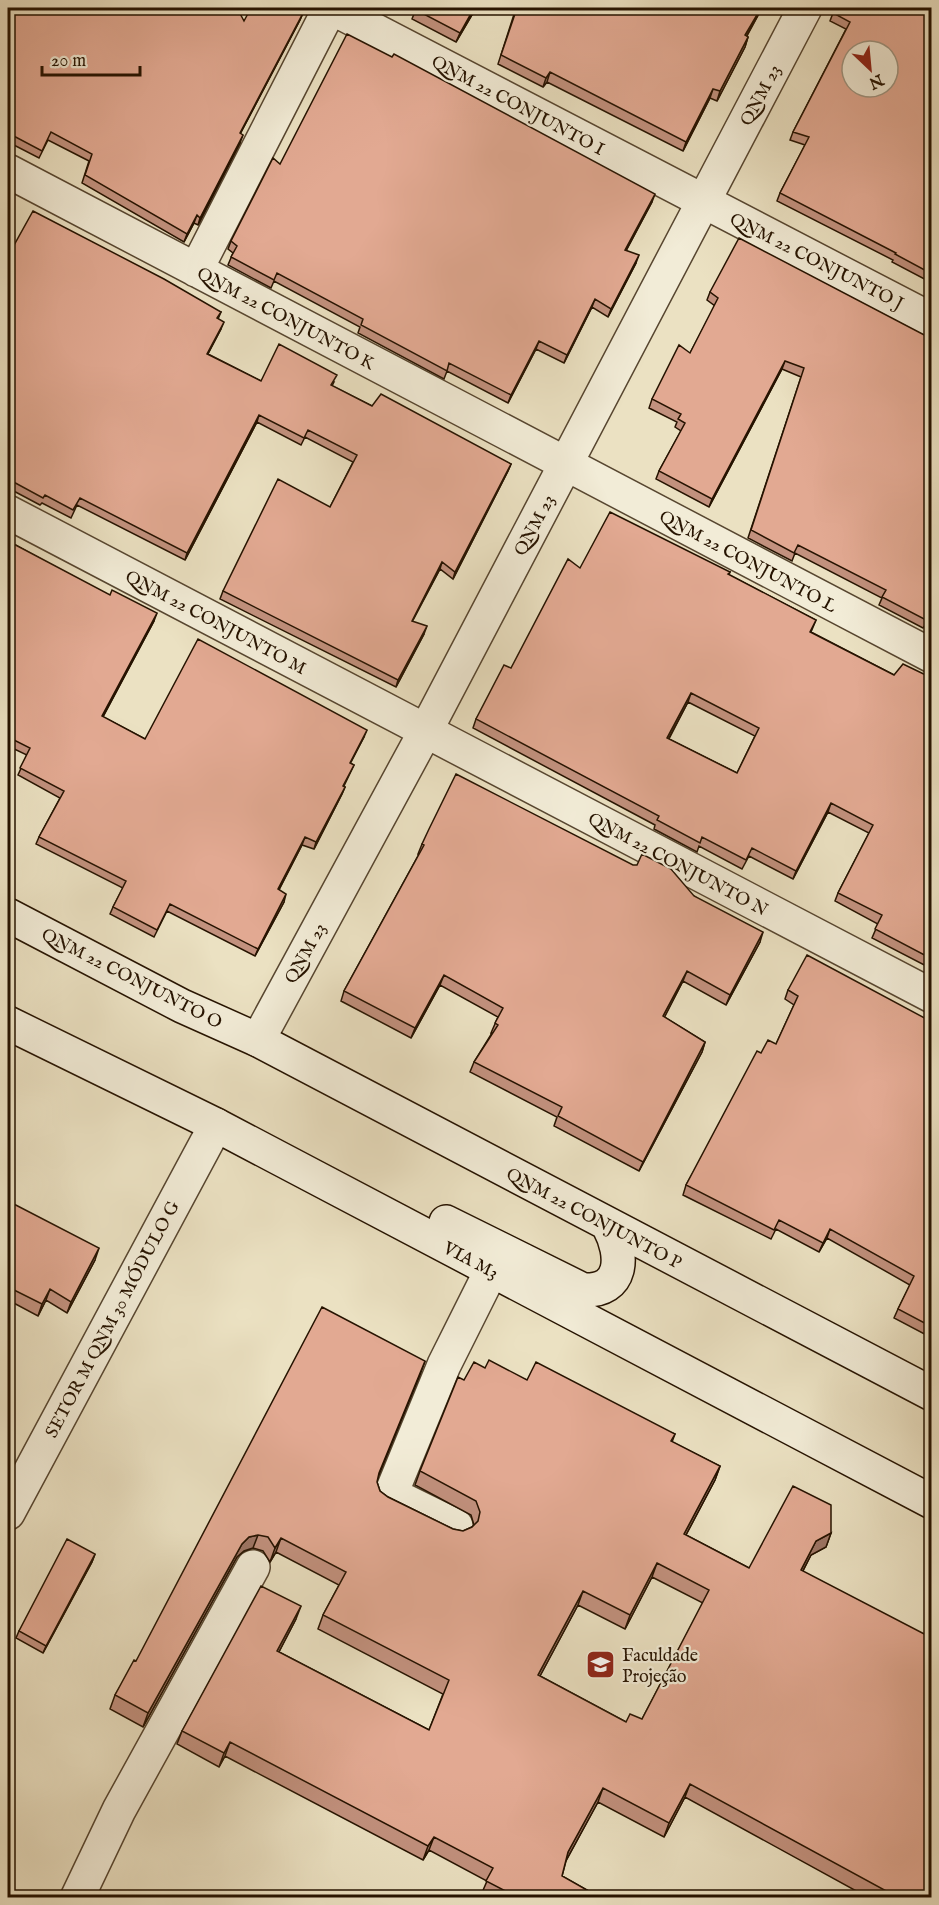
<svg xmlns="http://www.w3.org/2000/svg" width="939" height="1905" font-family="'IM FELL English',serif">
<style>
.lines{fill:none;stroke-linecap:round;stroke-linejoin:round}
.minor-casing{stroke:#574630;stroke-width:36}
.tertiary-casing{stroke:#574630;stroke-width:36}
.secondary-casing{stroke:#261300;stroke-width:36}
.minor{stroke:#f2ecd7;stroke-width:33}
.tertiary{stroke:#f2ecd7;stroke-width:33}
.secondary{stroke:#f2ecd7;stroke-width:33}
.wall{fill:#c2917e;stroke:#261300;stroke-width:1.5;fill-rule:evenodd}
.shaded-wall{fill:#9e7666;stroke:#261300;stroke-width:1.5}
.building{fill:#e2a992;stroke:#261300;stroke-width:1.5;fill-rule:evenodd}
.labels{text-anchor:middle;stroke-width:4.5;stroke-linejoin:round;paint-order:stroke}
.street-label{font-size:18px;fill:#261300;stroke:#f2ecd7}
.poi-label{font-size:18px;fill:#261300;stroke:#f2ecd7;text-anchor:start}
</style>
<rect width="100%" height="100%" fill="#ebe1c2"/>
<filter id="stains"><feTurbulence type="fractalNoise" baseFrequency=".00333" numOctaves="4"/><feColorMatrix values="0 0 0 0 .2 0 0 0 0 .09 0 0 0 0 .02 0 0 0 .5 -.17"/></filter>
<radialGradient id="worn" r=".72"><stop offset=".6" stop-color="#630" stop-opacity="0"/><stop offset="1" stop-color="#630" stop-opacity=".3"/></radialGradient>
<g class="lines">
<defs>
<path id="minor" d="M332 8 932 320
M8 171 932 656
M196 270 330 8
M8 512 932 996
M258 1040 425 732 805 8
M456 1526 391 1494 444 1365 491 1271
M77 1898 119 1810 253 1567"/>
<path id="tertiary" d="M8 1513 216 1125"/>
<path id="secondary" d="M8 915 182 1006 258 1040 932 1394
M8 1023 216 1125 932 1502
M446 1222 583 1290C624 1292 624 1255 609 1227"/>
</defs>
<use href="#minor" class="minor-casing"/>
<use href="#tertiary" class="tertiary-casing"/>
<use href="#secondary" class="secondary-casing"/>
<use href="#minor" class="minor"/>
<use href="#tertiary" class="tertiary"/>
<use href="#secondary" class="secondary"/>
</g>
<path class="wall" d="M8 8 244 21 303 13 300 20 240 134V143L198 225 194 223 184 242 82 183 89 161 48 140 39 158 8 142Z
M401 8H476L456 42 412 19 414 14Z
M516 8H762L747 36 748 37 745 47 717 101 710 98 683 151 547 82 543 87 498 64Z
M932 8V283L892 262 893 260 777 201 780 193 805 145 790 140 793 132 846 29 830 21 833 13Z
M280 164 652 202 626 251 636 263 608 317 592 307 564 363 536 349 508 403 447 371 444 379 358 333 360 327 274 281 271 288 228 265 233 253 228 249 231 241Z
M8 256 221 312 218 319 221 329 208 354 261 381 334 382 332 386 372 406 511 464 508 471 453 579 440 569 412 621 424 634 396 687 220 599 223 591 330 507 353 462 305 437 301 445 257 422 185 560 77 505 71 518 42 503 40 505 8 488Z
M710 292 932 339V627L926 624 923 628 879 605 882 598 795 553 792 561 748 538 801 377 782 369 709 507 656 479 659 471 681 431 675 427 677 422 649 408 652 399 690 353 715 306 707 300Z
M8 541 154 621 103 717 145 739 364 737 350 763 354 765 344 786 345 787 342 794 314 849 302 845 279 890 284 902 255 956 167 911 154 937 110 914 113 907 123 888 36 844 39 837 60 798 18 775 27 755 8 746V722L10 718 8 717Z
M580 568 730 572 729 575 816 620 811 632 894 675 932 678V969L872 938 878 924 835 901 838 893 869 833 828 812 793 879 749 856 742 869 699 846 697 852 654 829 655 825 473 728 476 719ZM688 702 755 736 737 773 669 739Z
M422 844 694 896 760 942 726 1005 683 981 664 1017 705 1042 702 1052 639 1171 554 1126 557 1117 470 1072 474 1062 492 1033H491L498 1017 440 985 411 1038 341 1001 344 991 419 854H418Z
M788 990 932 1022V1037L927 1046 932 1048V1338L894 1318 898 1309 910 1285 827 1238 819 1252 776 1229 771 1239 683 1195 686 1185 761 1053 776 1044 794 1005 785 999Z
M8 1201 95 1260 67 1313 46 1300 38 1316 8 1300Z
M425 1361 378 1476 377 1482 380 1491 388 1497 453 1529 463 1531 472 1527 474 1525 471 1515 415 1485 420 1471 464 1380 485 1368 527 1380 675 1434 672 1442 720 1466 715 1480 686 1535 749 1568 831 1533 826 1547 811 1555 803 1571 932 1898H869L685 1797 664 1837 598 1802 566 1861 562 1876 601 1898H486L481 1895 487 1881 429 1850 423 1860 225 1756 219 1767 177 1744 182 1731 296 1619 279 1652 429 1730 443 1694 318 1629 323 1615 339 1585 276 1552 270 1562 263 1551 253 1548 244 1551 237 1557 143 1727 110 1709 115 1695 136 1661ZM652 1577 703 1603 642 1719 626 1722 540 1676 578 1605 625 1629Z
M95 1554 92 1562 43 1653 16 1638 19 1631Z"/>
<path class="shaded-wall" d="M474 8H476L456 42 460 33Z
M761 8H762L742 44 745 35Z
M303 13 300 20 237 140 240 133Z
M748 37 745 47 717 101 720 91Z
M550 72 547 82 543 87 546 78Z
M713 89 710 98 683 151 686 142Z
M243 135 240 143 198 225 200 218Z
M655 194 652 202 622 258 625 250Z
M197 215 194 223 184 242 187 234Z
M639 255 636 263 608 317 611 309Z
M595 299 592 307 564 363 567 355Z
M224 322 221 329 204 361 207 354Z
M539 341 536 349 508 403 511 395Z
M785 361 782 369 709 507 712 499Z
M259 415 257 422 185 560 187 553Z
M511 464 508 471 453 579 455 572Z
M442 562 440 569 409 628 412 621Z
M157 613 154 621 99 724 102 716Z
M427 626 424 634 396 687 398 680Z
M691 693 688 702 664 747 667 738Z
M367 730 364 737 347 770 350 763Z
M345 787 342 794 314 849 316 842Z
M831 803 828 812 793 879 796 871Z
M305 837 302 845 275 897 278 889Z
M286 894 284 902 255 956 258 949Z
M763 932 760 942 726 1005 730 995Z
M687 971 683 981 660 1026 663 1016Z
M444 975 440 985 411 1038 415 1028Z
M705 1042 702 1052 639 1171 643 1162Z
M830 1229 827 1238 819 1252 823 1243Z
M99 1248 95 1260 67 1313 71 1302Z
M50 1289 46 1300 38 1316 42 1304Z
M425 1361 420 1375 374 1487 379 1473Z
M720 1466 715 1480 679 1548 684 1534Z
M831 1533 826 1547 811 1555 796 1584 801 1570 816 1541Z
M258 1535 253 1548 244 1551 237 1557 143 1727 148 1713 242 1544 249 1537Z
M281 1538 276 1552 270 1562 275 1548Z
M95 1554 92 1562 43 1653 46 1646Z
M657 1563 652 1577 625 1629 630 1615Z
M583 1591 578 1605 533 1689 538 1675Z
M301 1606 296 1619 272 1665 277 1651Z
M230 1742 225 1756 219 1767 224 1753Z
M690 1784 685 1797 664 1837 669 1823Z
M603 1788 598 1802 563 1866 568 1852Z
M434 1837 429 1850 423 1860 428 1846Z"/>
<path class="building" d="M8 8H237L244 21 251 8H293L303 13 240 133 243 135 200 218 197 215 187 234 85 175 92 154 51 132 42 151 8 133Z
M417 8H474L460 33 416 10Z
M517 8H761L745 35 748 37 720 91 713 89 686 142 550 72 546 78 501 55Z
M835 8H932V274L895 254 896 253 780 193 809 137 793 132 850 22 833 13ZM852 51H888V87H852Z
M347 34 392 57 394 54 655 194 625 250 639 255 611 309 595 299 567 355 539 341 511 395 449 363 447 371 361 325 363 319 277 273 274 280 231 257 237 246 231 241 273 158 280 164Z
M33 211 164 279 221 312 217 318 224 322 207 354 261 381 279 344 337 375 331 385 372 406 381 394 511 464 455 572 442 562 412 621 427 626 398 680 223 591 278 479 330 507 357 455 308 430 304 438 259 415 187 553 80 498 73 510 45 495 43 498 8 479V256Z
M739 238 932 339V617L928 616 926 620 882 597 886 590 798 545 794 553 751 530 804 368 785 361 712 499 659 471 685 423 678 419 681 414 652 399 679 345 690 353 718 298 710 292Z
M610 512 730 572 728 574 816 620 810 632 894 675 903 664 932 678V959L875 929 882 915 838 893 873 825 831 803 796 871 752 848 746 860 702 837 700 843 657 820 659 816 476 719 504 665 511 668 568 559 580 568ZM691 693 759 728 737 773 667 738Z
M8 541 110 595 112 590 157 613 102 716 145 739 198 639 367 730 350 763 354 765 343 786 345 787 316 842 305 837 278 889 286 894 258 949 170 904 157 930 113 907 126 881 39 837 64 791 20 768 30 748 8 737V722L13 711 8 708Z
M456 774 633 865H637L642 854 671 869 694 896 763 932 730 995 687 971 663 1016 705 1042 643 1162 558 1116 562 1107 474 1062 498 1025 495 1023 503 1008 444 975 415 1028 344 991 424 845 422 844 429 829Z
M807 955 932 1022V1034L925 1045 932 1048V1327L898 1309 914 1276 830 1229 823 1243 779 1220 774 1230 686 1185 757 1051 761 1053 768 1040 776 1044 798 996 788 990Z
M8 1201 99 1248 71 1302 50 1289 42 1304 8 1287Z
M322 1307 425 1361 379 1473 377 1482 380 1491 388 1497 453 1529 463 1531 472 1527 478 1521 480 1512 476 1501 420 1471 458 1377 464 1380 474 1362 485 1368 489 1360 527 1380 536 1362 675 1434 671 1441 720 1466 684 1534 749 1568 793 1486 831 1505V1533L816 1541 801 1570 932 1638V1898H899L690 1784 669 1823 603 1788 568 1852 562 1876 601 1898H514L515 1896 486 1881 493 1868 434 1837 428 1846 230 1742 224 1753 182 1731 261 1586 301 1606 277 1651 429 1730 449 1680 323 1615 346 1572 281 1538 275 1548 268 1537 258 1535 249 1537 242 1544 148 1713 115 1695 134 1660 136 1661ZM657 1563 709 1590 642 1719 630 1714 626 1722 538 1675 583 1591 630 1615Z
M67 1539 95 1554 46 1646 19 1631Z"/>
<defs>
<symbol id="university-square" viewBox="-11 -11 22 22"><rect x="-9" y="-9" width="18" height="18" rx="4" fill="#8f2418" stroke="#f2ecd7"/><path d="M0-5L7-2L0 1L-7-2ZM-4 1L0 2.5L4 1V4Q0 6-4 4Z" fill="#fff"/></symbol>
</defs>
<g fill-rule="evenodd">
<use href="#university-square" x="584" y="1648" width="33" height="33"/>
</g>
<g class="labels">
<g class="street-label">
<text transform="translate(760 95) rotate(-62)" y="6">QNM 23</text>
<text transform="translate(518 105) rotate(28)" y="6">QNM 22 CONJUNTO I</text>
<text transform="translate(817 261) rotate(27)" y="6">QNM 22 CONJUNTO J</text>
<text transform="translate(286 318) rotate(28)" y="6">QNM 22 CONJUNTO K</text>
<text transform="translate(534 525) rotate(-62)" y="6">QNM 23</text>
<text transform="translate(748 561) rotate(28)" y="6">QNM 22 CONJUNTO L</text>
<text transform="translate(216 622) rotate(28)" y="6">QNM 22 CONJUNTO M</text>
<text transform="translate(678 864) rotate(28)" y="6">QNM 22 CONJUNTO N</text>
<text transform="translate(305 953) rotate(-61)" y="6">QNM 23</text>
<text transform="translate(132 978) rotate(27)" y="6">QNM 22 CONJUNTO O</text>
<text transform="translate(594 1218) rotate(28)" y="6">QNM 22 CONJUNTO P</text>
<text transform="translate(471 1260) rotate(28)" y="6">VIA M3</text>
<text transform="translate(112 1319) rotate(-62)" y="6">SETOR M QNM 30 MÓDULO G</text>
</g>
<g class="poi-label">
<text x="622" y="1661">Faculdade<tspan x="622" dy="21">Projeção</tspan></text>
</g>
</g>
<rect width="939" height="1905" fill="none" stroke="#ebe1c2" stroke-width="30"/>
<rect x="9" y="9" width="921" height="1887" fill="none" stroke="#261300" stroke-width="3"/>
<rect x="15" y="15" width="909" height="1875" fill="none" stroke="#261300" stroke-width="1.5"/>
<g transform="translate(870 69) rotate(154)"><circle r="28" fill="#f2ecd7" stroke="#a09581" stroke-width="1.5"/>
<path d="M0-4.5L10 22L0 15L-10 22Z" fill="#8f2418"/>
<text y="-9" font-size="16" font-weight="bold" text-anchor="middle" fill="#261300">N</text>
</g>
<path d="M42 66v9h98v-9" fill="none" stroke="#261300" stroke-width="3"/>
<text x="51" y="66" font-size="18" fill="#261300" stroke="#f2ecd7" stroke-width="4.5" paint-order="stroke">20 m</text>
<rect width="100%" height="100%" filter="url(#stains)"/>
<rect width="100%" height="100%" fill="url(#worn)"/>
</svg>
